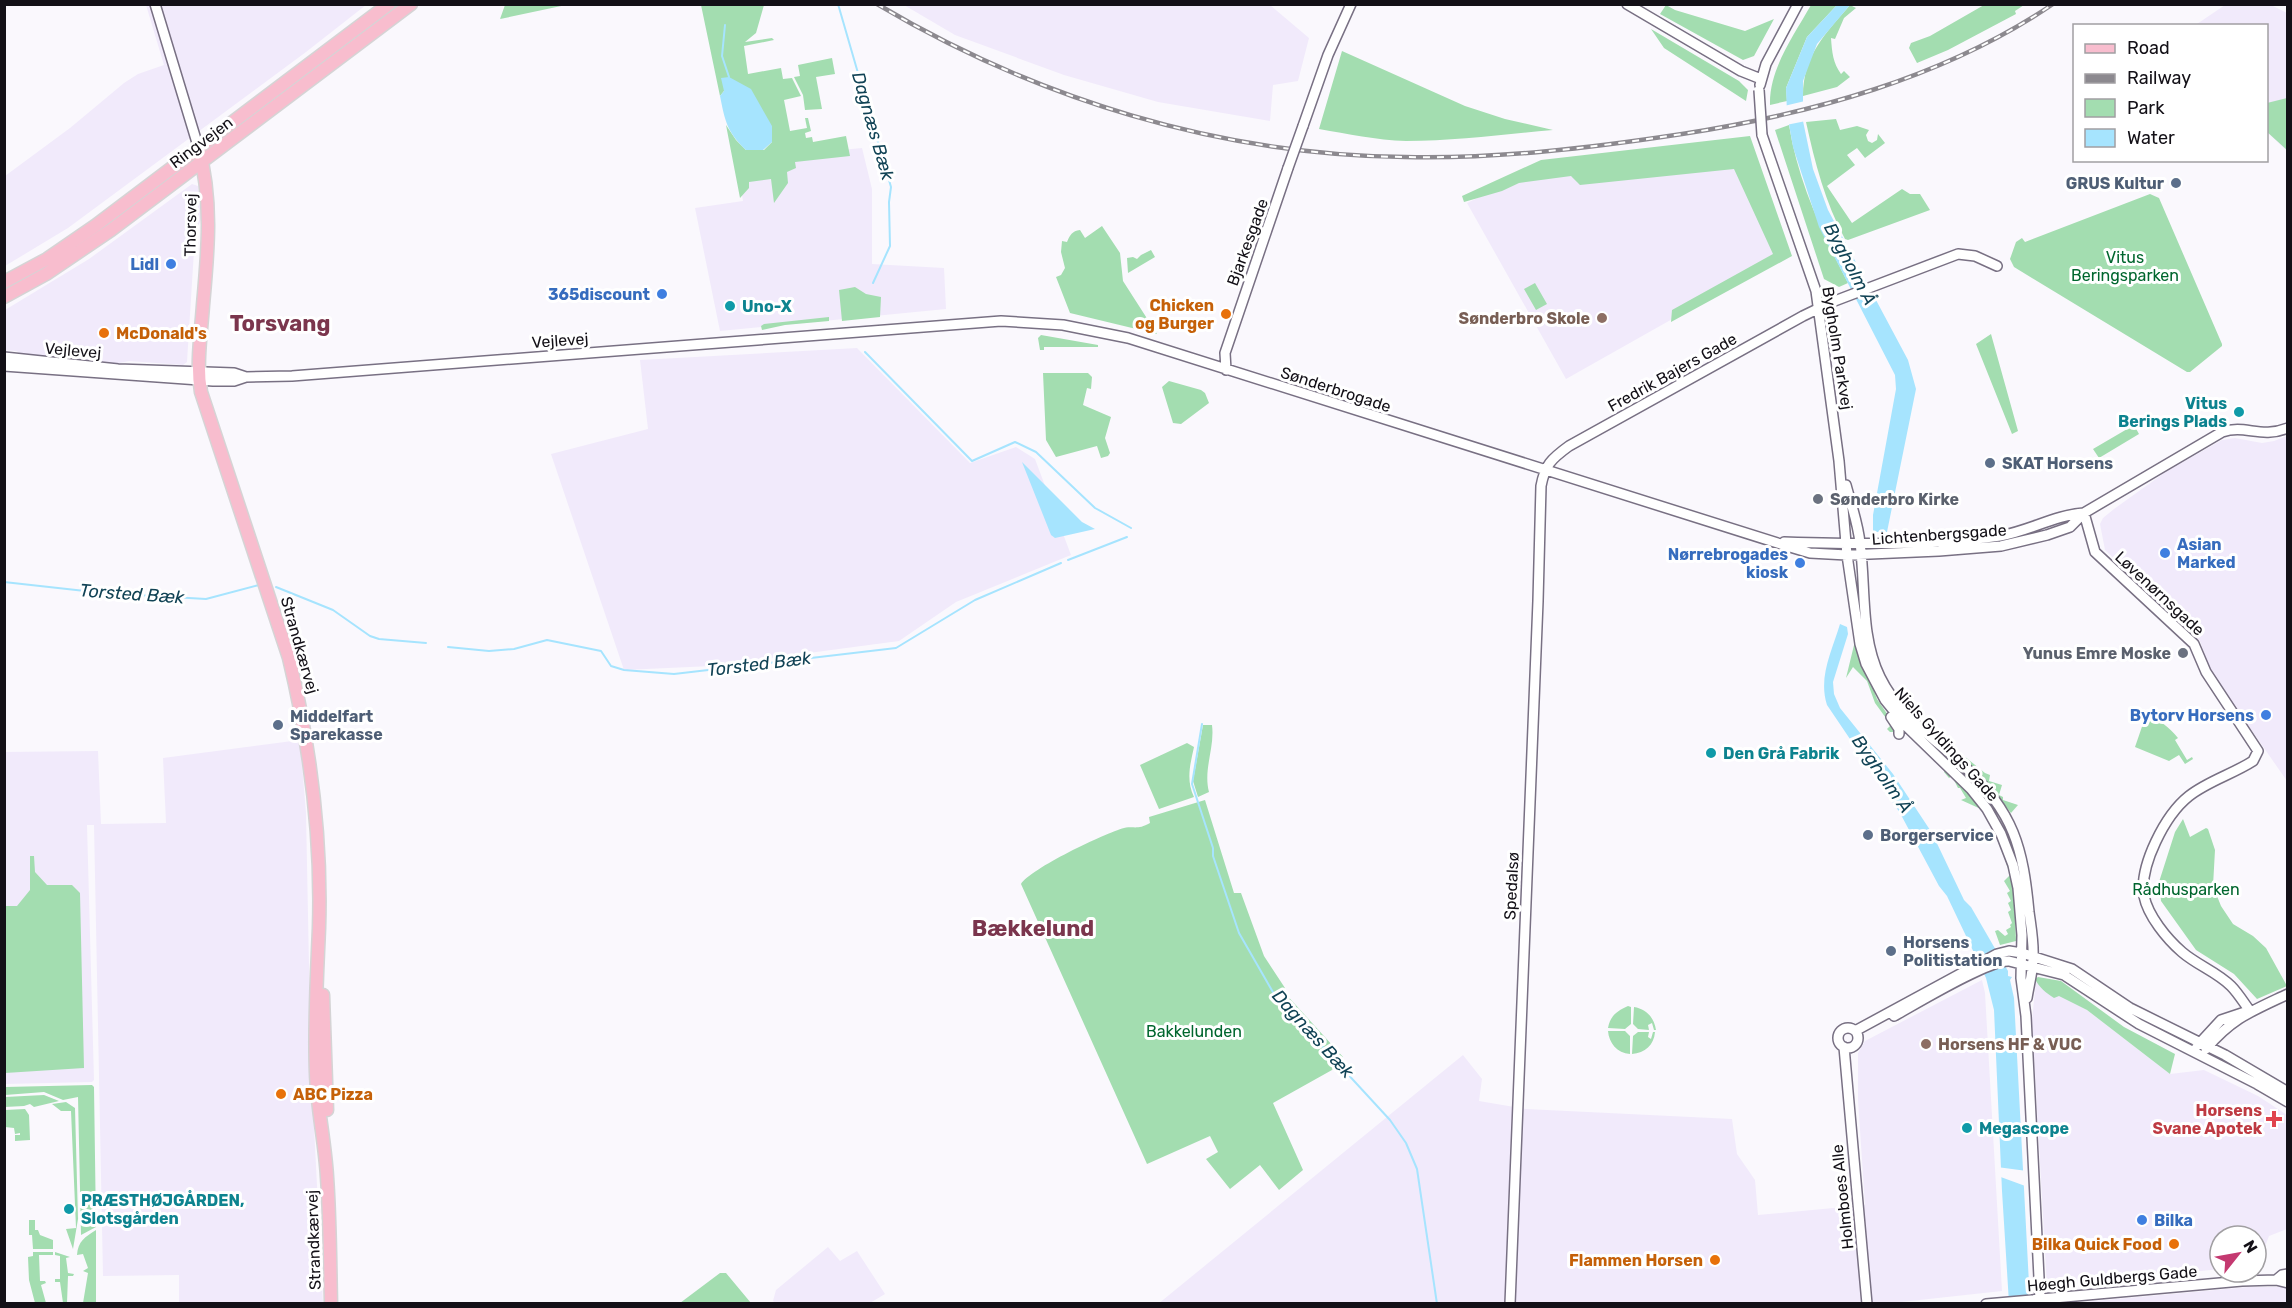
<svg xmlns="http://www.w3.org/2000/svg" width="2292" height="1308" font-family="Rubik,sans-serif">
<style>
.built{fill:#f1eafb}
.green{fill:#a3ddb0}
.water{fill:#a6e4fe}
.pier{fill:#faf8fd}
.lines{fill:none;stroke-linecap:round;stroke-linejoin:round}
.stream{stroke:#a6e4fe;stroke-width:2}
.minor-casing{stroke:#787083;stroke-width:12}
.major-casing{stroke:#d5d4d5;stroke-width:15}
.minor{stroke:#fff;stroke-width:9}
.major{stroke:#f8bdce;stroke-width:12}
.rail-casing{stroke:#8c898f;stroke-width:4.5}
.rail{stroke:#fff;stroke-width:2;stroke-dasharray:7;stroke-linecap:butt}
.minor-bridge-casing{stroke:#787083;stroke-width:12;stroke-linecap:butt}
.minor-bridge{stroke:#fff;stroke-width:9}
.service-dot{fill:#5c6f8a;stroke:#fff;stroke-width:2}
.shop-dot{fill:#3f7fe0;stroke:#fff;stroke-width:2}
.culture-dot{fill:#0f9aa8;stroke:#fff;stroke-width:2}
.food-dot{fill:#e8710a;stroke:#fff;stroke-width:2}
.education-dot{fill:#8d6e63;stroke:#fff;stroke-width:2}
.worship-dot{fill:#6b7280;stroke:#fff;stroke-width:2}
.health-dot{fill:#e0444e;stroke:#fff;stroke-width:2}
.labels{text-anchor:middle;stroke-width:6;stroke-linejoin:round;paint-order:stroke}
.street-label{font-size:16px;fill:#131017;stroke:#fff}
.service-label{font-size:16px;font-weight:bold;fill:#4e5e75;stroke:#fff;text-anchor:start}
.park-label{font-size:16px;fill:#00662e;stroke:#fff}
.shop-label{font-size:16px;font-weight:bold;fill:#366cbe;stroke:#fff;text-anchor:end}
.food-label{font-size:16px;font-weight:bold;fill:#c56008;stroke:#fff;text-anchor:end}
.culture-label{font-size:16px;font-weight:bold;fill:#0d838f;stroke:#fff;text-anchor:start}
.education-label{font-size:16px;font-weight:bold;fill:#785e54;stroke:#fff;text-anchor:end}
.worship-label{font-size:16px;font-weight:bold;fill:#5b616d;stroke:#fff;text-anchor:start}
.health-label{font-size:16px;font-weight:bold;fill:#be3a42;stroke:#fff;text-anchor:end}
.water-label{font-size:18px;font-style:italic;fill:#114355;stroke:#fff}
.district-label{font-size:22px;font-weight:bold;fill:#7b364d;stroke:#fff}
</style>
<rect width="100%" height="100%" fill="#faf8fd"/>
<path class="built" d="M146 5H366L306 52 68 228 5 266V176L70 128 124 83 138 74 164 65Z
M904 5H1270L1309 38 1298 81 1273 85 1270 121 1158 102 1064 75 955 35Z
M2225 5H2271L2287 13V151L2267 132 2266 26H2194Z
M862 148 872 189V264L944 268 946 309 720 331 695 208 743 201 736 160Z
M1739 160 1782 257 1566 379 1467 203 1519 178Z
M192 184 198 186 201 219 195 235 187 362 183 365 129 361 62 375 16 351 5 350V310L89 259Z
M857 348 970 463 1016 447 1035 459 1071 555 956 602 899 641 712 666 624 670 551 454 648 429 640 360Z
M2287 436V781L2211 672 2200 641 2105 550 2100 524 2103 518 2114 509 2167 471 2222 440 2235 438 2262 443 2274 441Z
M300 740 306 813 311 1068 323 1303H179V1275L103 1276 94 825H87L94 1080 92 1082 5 1084 4 752 98 751 101 824 166 823 163 758Z
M1982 980 1985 993 2002 1291 1883 1304H1158L1463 1055 1482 1079 1479 1101 1526 1109 1732 1119 1737 1154 1755 1180 1758 1215 1865 1205 1858 1100V1053L1865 1041Z
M2036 982 2087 1010 2170 1074 2204 1070 2258 1096 2287 1115V1229L2269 1236 2258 1265H2256V1236H2220V1269L2047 1287 2032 1020Z
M828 1247 840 1261 857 1251 885 1294 870 1303H775L773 1301 776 1290Z
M2249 1287H2287V1303L2062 1304Z"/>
<path class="green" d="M505 5V4L566 5 500 19Z
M701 5H764L756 33 745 42 772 38 774 40 744 46 748 74 781 68 783 79 792 78 801 96 784 100 790 131 807 128 805 118H808L811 131 805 133 806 138 812 137 813 142 846 136 850 156 795 162 796 168 787 172 788 183 774 203 771 179 749 182V188L740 198 726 125 736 140 746 150H764L772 142 724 91 720 96Z
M1666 5 1675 10 1745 31 1774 19 1754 56 1743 60 1660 14Z
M1811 5H1837L1807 37 1786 88 1787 101 1770 105C1769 69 1794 35 1811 5Z
M1850 5 1856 8 1844 18 1835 39 1831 38C1832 52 1833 63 1841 74L1844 71 1850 77 1837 87 1803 96C1803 55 1826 33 1850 5Z
M1984 5H2024L2015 11 2016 14 1948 50 1917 63 1909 48 1911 43 1930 36Z
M1651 29 1739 81 1748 90 1746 101 1664 48Z
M1342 51 1465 106 1505 119 1553 130C1504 134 1455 141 1406 141 1376 140 1348 134 1319 129Z
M832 58 835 74 816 77 822 109 805 110 803 95 794 77 800 76 798 65Z
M2287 98H2288L2287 150 2266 131 2267 103Z
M1836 119 1840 130 1857 126 1869 130 1866 135 1868 141 1872 143 1877 140 1878 134 1885 143 1865 158 1857 148 1847 155 1855 165 1827 186 1852 223 1902 189 1910 194H1920L1930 210 1848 240 1845 239C1825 202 1815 163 1806 122Z
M1789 125C1798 182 1822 232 1848 283L1839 287 1824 279 1775 130Z
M1750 136 1792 256 1671 322 1672 310 1773 254 1734 169 1580 185 1571 176 1519 183 1502 191 1464 202 1462 196 1541 160Z
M2150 194 2159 198 2222 344V346L2190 372H2187L2014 267 2010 259 2016 242 2022 238 2025 242Z
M1102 226 1120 253 1123 281 1157 334 1070 313 1056 277 1061 275 1065 268 1061 252 1062 241 1067 242C1070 235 1072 231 1080 230L1085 238Z
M1151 250 1155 257 1128 273 1127 258 1133 257 1137 259 1141 255Z
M1535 283 1547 304 1536 310 1524 289Z
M855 287 866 294 881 297 880 317 842 321 839 290Z
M829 317V321L785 325 762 330 761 326 764 324Z
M1991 334 2018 431 2012 434 1976 344Z
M1041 335 1098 345V347H1044V350H1040L1038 338Z
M1043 373H1088L1092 377 1091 389 1087 388 1083 405 1111 417 1105 438 1110 453 1108 456 1101 458 1097 446 1056 457 1046 440Z
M1169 381 1201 390 1205 393 1209 403 1181 424 1173 423 1162 387Z
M2134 425 2139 434 2099 458 2093 449Z
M1855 641 1877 699 1894 724V732H1890L1887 729 1891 725 1875 703 1867 681 1853 667 1846 678Z
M2146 715C2160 720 2169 727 2178 738L2175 740 2187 760 2192 757 2193 759 2185 764 2179 755 2169 761 2135 747Z
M1203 725H1212C1215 748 1203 769 1209 792L1198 797 1193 781Z
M1187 743 1194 747C1190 765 1186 780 1194 797L1159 809 1140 765Z
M1964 756 1985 773 1990 775 1989 781 2002 785 1999 795 2003 797V800L2018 805 2011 813 1981 776 1962 758Z
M1945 770 1979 801 2005 847 2014 888 2016 941 2000 945 1995 931 1998 930 2005 936 2008 934 2006 930 2011 927 2010 925 2012 923 2008 912 2011 910 2008 903 2011 901 2007 893 2010 891 2004 881 2010 875 1998 837 1983 810 1961 800 1966 798 1960 788H1958L1952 776 1949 778 1944 772Z
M1205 800 1234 893H1241L1264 956 1285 988 1283 991 1343 1057 1332 1070 1273 1103 1303 1170 1279 1190 1260 1165 1230 1189 1206 1159 1218 1152 1210 1136 1147 1164 1021 884C1030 869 1105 833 1124 828 1135 826 1138 830 1150 823L1149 817Z
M2183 819 2190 837 2206 828 2208 829 2215 850 2213 886 2221 906 2233 924 2253 936 2266 948 2287 986 2257 999 2234 974 2196 950 2161 901 2159 882 2175 832Z
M30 856H34L35 872 47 885H72L80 893 84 1068 5 1073V906H17L30 890Z
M2038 977 2061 981 2124 1027 2175 1054 2170 1074 2087 1010 2059 996 2054 998C2046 993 2039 987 2035 979Z
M1628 1006 1631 1007V1024L1625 1029 1608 1028C1610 1016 1617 1011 1628 1006Z
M1634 1007C1646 1009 1654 1017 1656 1030H1654L1652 1023 1648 1025 1649 1030 1638 1029 1633 1024Z
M1608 1031H1625L1630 1036V1054C1617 1053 1609 1043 1608 1031Z
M1638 1032H1649L1648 1037 1651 1039 1653 1032H1655C1654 1045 1645 1053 1632 1054L1633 1036Z
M92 1085 94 1087 96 1227 81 1235 78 1097 63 1100 44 1092 5 1095V1087Z
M44 1095 59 1101 34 1107 30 1104 24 1106 5 1107V1097Z
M66 1102 75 1108 78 1219 73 1249 66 1229 76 1228 71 1111H61L52 1104Z
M25 1109 29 1115 30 1140 15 1141V1135H20V1133L15 1134 14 1128 5 1127V1110Z
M29 1220H35V1230H38L40 1235 53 1240V1249H33L32 1235H29Z
M96 1230V1303H83L88 1273 83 1271 88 1268 83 1254 77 1255C78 1241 85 1237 96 1230Z
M33 1252H53V1255H39L40 1281H45L46 1283 41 1285 46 1303H35L29 1280 28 1257 33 1256Z
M55 1252 70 1257 66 1258 68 1273 74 1274 73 1276H68L67 1303H63L60 1282H55V1279H60V1256L55 1255Z
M720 1273H726L751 1303H680Z"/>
<path class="water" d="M1837 5H1850L1817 44 1803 81V121L1813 169 1828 210 1908 360 1916 389 1887 532H1873V515L1896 389 1895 375 1819 227 1793 147 1787 113 1786 88 1807 37Z
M729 77 751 89 772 126V142L763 150H746C727 132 725 121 720 96L724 91 721 78Z
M1022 462 1082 522 1095 529 1055 538 1051 535Z
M1840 624 1847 627 1848 634 1833 682 1834 694 1840 708 1893 774 1932 833 1964 900 1971 907 2008 971V976L2012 977 2010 980 2014 998 2030 1303H2009L2002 1191 1994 1010 1986 978 1947 896 1939 886 1900 813 1827 705C1818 677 1832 651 1840 624Z"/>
<path class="pier" d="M1805 101 1806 121 1786 125 1784 106Z
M1997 1167 2027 1171 2028 1187 1998 1176Z"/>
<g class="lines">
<path class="stream" d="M838 4 891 187 889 202 890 246 873 283
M725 25 722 56 729 77
M865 352 972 461 1015 442 1036 452 1095 508 1131 528
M1068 560 1127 537
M4 582 103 593 206 599 259 585
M276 587 333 610 370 636 379 639 426 643
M448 647 489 651 514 649 547 640 601 651 611 666 624 670 674 674 896 648 975 600 1061 563
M1202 724 1192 784 1213 848V856L1239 933 1274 994 1390 1120 1406 1143 1417 1169 1437 1304"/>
<defs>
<path id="minor" d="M155 4 198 146
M1627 4 1741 71 1761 79
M1760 85 1766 64 1798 4
M1303 126 1328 55 1351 4
M1762 135 1816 291 1839 461 1847 555 1860 644 1866 664 1885 700 1907 727 1971 789 1987 809 2001 834 2013 865 2018 888 2022 935 2021 978 2026 1016 2040 1298
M4 357 118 369 234 373 246 377
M4 366 213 381H234L246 377 292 376 1001 321 1063 325 1128 338 1790 547 1810 553 1847 555 1939 551 2001 546 2047 535 2070 527 2084 513 2222 432C2246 424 2260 439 2288 428
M1226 370 1225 353 1288 168
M1846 485C1851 504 1858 523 1860 543 1866 587 1860 636 1880 677 1899 716 1934 738 1964 766 2014 812 2023 848 2029 912 2031 927 2034 943 2033 958 2033 971 2029 985 2027 998
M2084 513 2095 552 2194 644 2206 672 2258 751 2253 761C2233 774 2208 781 2189 796 2165 815 2139 866 2144 896 2148 916 2167 939 2182 952 2197 965 2217 972 2231 986 2238 993 2244 1003 2250 1011
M1784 542C1852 544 1933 546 2000 536 2029 531 2055 515 2084 513
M1891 717 1899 729V734
M1894 1016C1916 1004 1988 960 2009 961L2064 975 2139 1024 2257 1084 2288 1102
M1838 1038a10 10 0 1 1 20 0a10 10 0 1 1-20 0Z
M1855 1031 1997 954 2009 951 2022 953 2072 969 2130 1008 2225 1055 2288 1092
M2197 1046 2221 1020 2245 1012
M1844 1047 1867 1304
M2206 1049C2232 1018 2252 1011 2288 994
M2276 1280 2282 1275 2288 1274
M1510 1304 1538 601 1541 486C1545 465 1551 459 1569 446L1803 316 1832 302 1958 254 1975 256 1997 266
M1986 1304 2242 1281 2276 1280 2288 1283"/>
<path id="major" d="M198 146C213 199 208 251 203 305 201 335 196 363 201 392L289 658C310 746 322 837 319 928 317 976 314 1024 316 1073 317 1108 325 1142 327 1177 330 1219 330 1261 331 1304
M4 282 47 259 95 226 389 4
M4 297 46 274 111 230 411 4
M323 995 327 1110"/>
</defs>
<use href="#minor" class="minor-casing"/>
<use href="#major" class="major-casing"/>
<use href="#minor" class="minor"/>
<use href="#major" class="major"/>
<defs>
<path id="rail" d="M877 4C1037 99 1219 155 1405 157 1498 159 1590 148 1682 134 1810 114 1944 78 2053 4"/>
</defs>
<use href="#rail" class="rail-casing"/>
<use href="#rail" class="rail"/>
<defs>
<path id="minor-bridge" d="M1759 90 1762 135
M1288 168 1303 126"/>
</defs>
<use href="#minor-bridge" class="minor-bridge-casing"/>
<use href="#minor-bridge" class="minor-bridge"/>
</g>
<g class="service-dot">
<circle cx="2176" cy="183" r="6"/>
<circle cx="1990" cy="463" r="6"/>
<circle cx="278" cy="725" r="6"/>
<circle cx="1868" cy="835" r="6"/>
<circle cx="1891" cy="951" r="6"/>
</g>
<g class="shop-dot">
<circle cx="171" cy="264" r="6"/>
<circle cx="662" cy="294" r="6"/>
<circle cx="2165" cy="553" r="6"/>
<circle cx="1800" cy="563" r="6"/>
<circle cx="2266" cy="715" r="6"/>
<circle cx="2142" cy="1220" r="6"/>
</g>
<g class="culture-dot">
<circle cx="730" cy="306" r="6"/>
<circle cx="2239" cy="412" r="6"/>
<circle cx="1711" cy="753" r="6"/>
<circle cx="1967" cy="1128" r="6"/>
<circle cx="69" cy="1209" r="6"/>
</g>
<g class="food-dot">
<circle cx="1226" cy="314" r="6"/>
<circle cx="104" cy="333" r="6"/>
<circle cx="281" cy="1094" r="6"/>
<circle cx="2174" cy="1244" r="6"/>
<circle cx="1715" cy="1260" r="6"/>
</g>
<g class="education-dot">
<circle cx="1602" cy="318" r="6"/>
<circle cx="1926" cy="1044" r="6"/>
</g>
<g class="worship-dot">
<circle cx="1818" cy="499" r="6"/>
<circle cx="2183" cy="653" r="6"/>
</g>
<path class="health-dot" d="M2271 1110h6v6h6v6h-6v6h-6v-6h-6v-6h6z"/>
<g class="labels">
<g class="street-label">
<text transform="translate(201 142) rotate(-37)" y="6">Ringvejen</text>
<text transform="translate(190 225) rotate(-89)" y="6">Thorsvej</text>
<text transform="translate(1247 242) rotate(-70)" y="6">Bjarkesgade</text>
<text transform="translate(560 340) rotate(-4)" y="6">Vejlevej</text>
<text transform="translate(1838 348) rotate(81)" y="6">Bygholm Parkvej</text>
<text transform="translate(73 350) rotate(5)" y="6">Vejlevej</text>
<text transform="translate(1672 372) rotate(-29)" y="6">Fredrik Bajers Gade</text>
<text transform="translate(1336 389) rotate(18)" y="6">Sønderbrogade</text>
<text transform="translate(1939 534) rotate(-4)" y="6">Lichtenbergsgade</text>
<text transform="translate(2160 593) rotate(43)" y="6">Løvenørnsgade</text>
<text transform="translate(300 645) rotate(74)" y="6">Strandkærvej</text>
<text transform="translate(1947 744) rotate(48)" y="6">Niels Gyldings Gade</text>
<text transform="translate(1511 886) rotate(-87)" y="6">Spedalsø</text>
<text transform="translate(1842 1197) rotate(-96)" y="6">Holmboes Alle</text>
<text transform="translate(313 1240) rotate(-92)" y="6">Strandkærvej</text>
<text transform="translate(2112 1278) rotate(-5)" y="6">Høegh Guldbergs Gade</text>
</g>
<g class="service-label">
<text x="2164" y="189" text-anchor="end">GRUS Kultur</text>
<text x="2002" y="469">SKAT Horsens</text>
<text x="290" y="722">Middelfart<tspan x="290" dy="18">Sparekasse</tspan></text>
<text x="1880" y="841">Borgerservice</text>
<text x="1903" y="948">Horsens<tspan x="1903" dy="18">Politistation</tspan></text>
</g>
<g class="park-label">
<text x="2125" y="263">Vitus<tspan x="2125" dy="18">Beringsparken</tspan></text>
<text x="2186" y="895">Rådhusparken</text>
<text x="1194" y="1037">Bakkelunden</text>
</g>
<g class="shop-label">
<text x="159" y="270">Lidl</text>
<text x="650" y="300">365discount</text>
<text x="2177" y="550" text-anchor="start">Asian<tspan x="2177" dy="18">Marked</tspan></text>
<text x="1788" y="560">Nørrebrogades<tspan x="1788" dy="18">kiosk</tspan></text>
<text x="2254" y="721">Bytorv Horsens</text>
<text x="2154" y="1226" text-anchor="start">Bilka</text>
</g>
<g class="food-label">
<text x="1214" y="311">Chicken<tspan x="1214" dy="18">og Burger</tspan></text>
<text x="116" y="339" text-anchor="start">McDonald's</text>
<text x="293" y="1100" text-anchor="start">ABC Pizza</text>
<text x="2162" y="1250">Bilka Quick Food</text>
<text x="1703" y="1266">Flammen Horsen</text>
</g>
<g class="culture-label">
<text x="742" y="312">Uno-X</text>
<text x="2227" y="409" text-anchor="end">Vitus<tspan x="2227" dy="18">Berings Plads</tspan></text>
<text x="1723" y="759">Den Grå Fabrik</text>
<text x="1979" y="1134">Megascope</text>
<text x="81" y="1206">PRÆSTHØJGÅRDEN,<tspan x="81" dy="18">Slotsgården</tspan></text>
</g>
<g class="education-label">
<text x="1590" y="324">Sønderbro Skole</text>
<text x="1938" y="1050" text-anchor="start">Horsens HF &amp; VUC</text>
</g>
<g class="worship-label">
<text x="1830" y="505">Sønderbro Kirke</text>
<text x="2171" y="659" text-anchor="end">Yunus Emre Moske</text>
</g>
<g class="health-label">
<text x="2262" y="1116">Horsens<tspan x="2262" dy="18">Svane Apotek</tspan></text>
</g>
<g class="water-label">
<text transform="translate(873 126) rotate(74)" y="6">Dagnæs Bæk</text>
<text transform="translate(1850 264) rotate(62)" y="6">Bygholm Å</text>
<text transform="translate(132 594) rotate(4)" y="6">Torsted Bæk</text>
<text transform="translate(759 664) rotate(-7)" y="6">Torsted Bæk</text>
<text transform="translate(1882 774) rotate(55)" y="6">Bygholm Å</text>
<text transform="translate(1313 1034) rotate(48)" y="6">Dagnæs Bæk</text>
</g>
<g class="district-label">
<text x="280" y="331">Torsvang</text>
<text x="1033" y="936">Bækkelund</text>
</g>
</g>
<rect width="2292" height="1308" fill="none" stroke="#131017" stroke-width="12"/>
<rect x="2073" y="24" width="195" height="138" fill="#ffffff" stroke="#a19fa2" stroke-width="1.5"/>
<rect x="2085" y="44" width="30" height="9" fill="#f8bdce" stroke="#a19fa2" stroke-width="1.5"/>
<text x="2127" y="54" font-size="18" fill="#131017">Road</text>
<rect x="2085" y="74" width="30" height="9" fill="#8c898f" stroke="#a19fa2" stroke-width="1.5"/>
<text x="2127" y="84" font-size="18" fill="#131017">Railway</text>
<rect x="2085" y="99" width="30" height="18" fill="#a3ddb0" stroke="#a19fa2" stroke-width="1.5"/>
<text x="2127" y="114" font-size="18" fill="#131017">Park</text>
<rect x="2085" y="129" width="30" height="18" fill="#a6e4fe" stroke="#a19fa2" stroke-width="1.5"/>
<text x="2127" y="144" font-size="18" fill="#131017">Water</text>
<g transform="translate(2238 1254) rotate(59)"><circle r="28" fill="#ffffff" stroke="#a19fa2" stroke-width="1.5"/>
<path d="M0-4.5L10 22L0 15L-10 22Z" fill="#c43970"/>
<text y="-9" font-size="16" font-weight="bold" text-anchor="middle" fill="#131017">N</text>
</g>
</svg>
